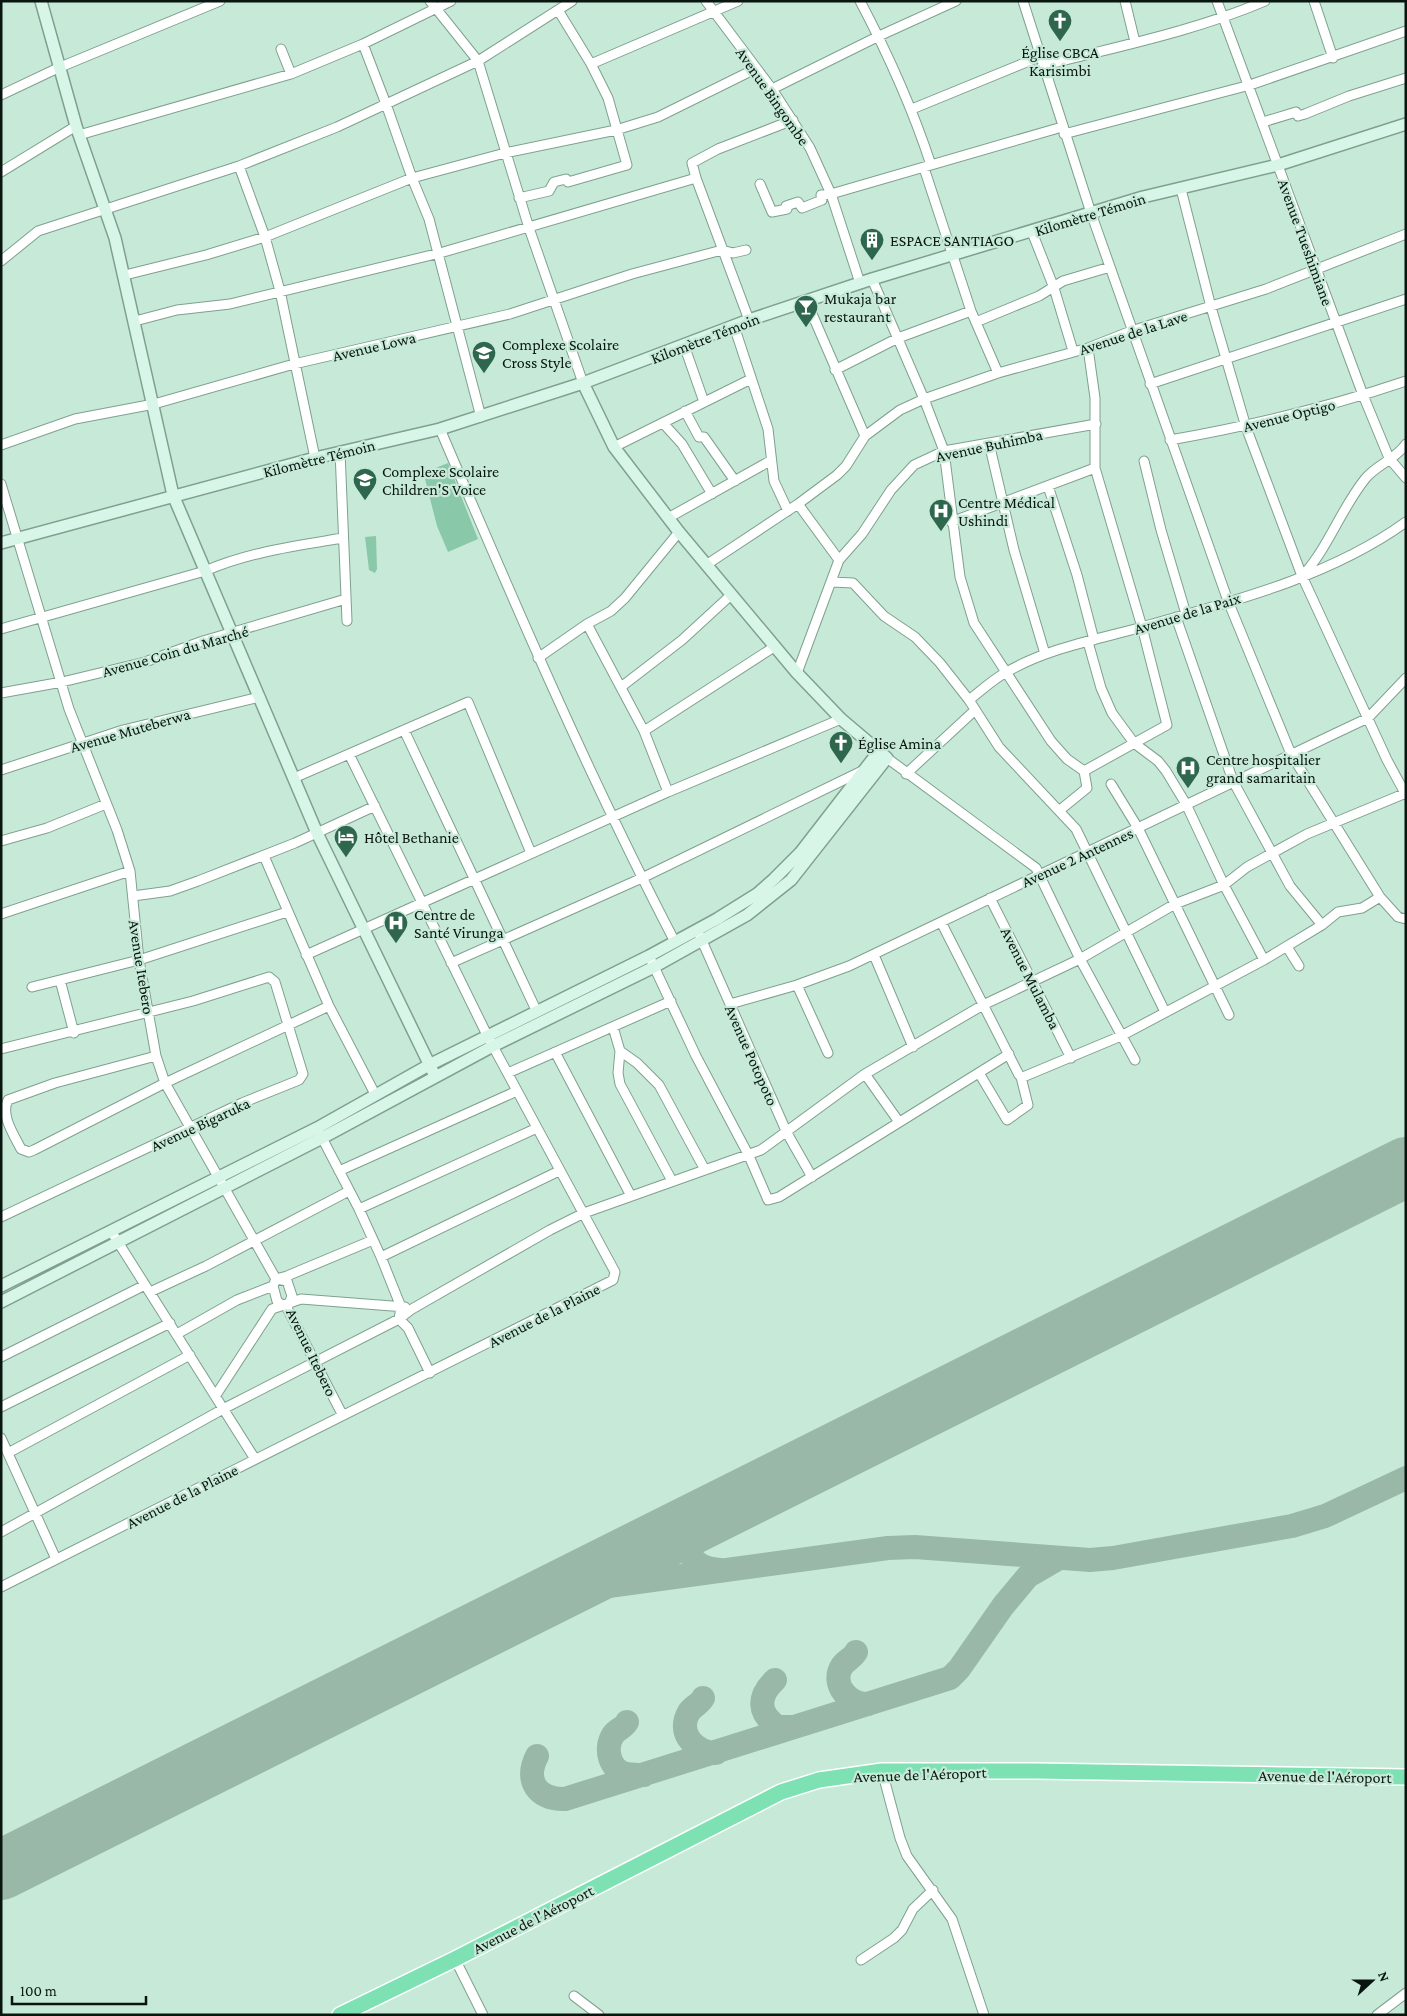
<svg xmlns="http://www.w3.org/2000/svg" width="1407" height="2016" font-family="'Crimson Pro',serif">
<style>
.green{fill:#89c8a9}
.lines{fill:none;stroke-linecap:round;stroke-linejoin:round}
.taxiway{stroke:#9ab8a8;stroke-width:24}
.runway{stroke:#9ab8a8;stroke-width:60}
.street-casing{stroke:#7fa08f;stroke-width:11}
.secondary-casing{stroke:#7fa08f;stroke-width:14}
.highway-casing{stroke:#fff;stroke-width:18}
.street{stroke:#fff;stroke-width:9}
.secondary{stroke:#d8f6e8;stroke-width:11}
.highway{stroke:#7de1b3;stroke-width:15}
.labels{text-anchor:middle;stroke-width:4.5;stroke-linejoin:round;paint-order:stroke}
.poi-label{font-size:16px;fill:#091610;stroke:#c7ead8;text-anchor:start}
.street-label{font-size:16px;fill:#091610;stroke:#c7ead8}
</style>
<rect width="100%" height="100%" fill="#c7ead8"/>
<path class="green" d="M448 463 478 539 448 552 437 526 425 479 430 470Z
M376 536 377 569 375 573 369 570 365 537Z"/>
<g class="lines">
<path class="taxiway" d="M700 1520C681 1546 687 1567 720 1570
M548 1597 572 1591 888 1548 915 1547 1090 1560 1113 1558 1292 1526 1325 1516 1406 1478
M856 1652C853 1658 846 1660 842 1666 830 1685 850 1705 868 1704
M775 1680C758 1696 757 1713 778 1727H794
M703 1698C700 1704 693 1706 689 1712 676 1734 696 1752 716 1753
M627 1722C624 1728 617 1729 613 1735 604 1749 610 1771 627 1774 633 1775 639 1775 644 1775
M537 1756C524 1781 538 1800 565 1799L950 1678 959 1669 1003 1606 1028 1576 1059 1558"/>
<path class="runway" d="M1 1870 1406 1167"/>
<defs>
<path id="street" d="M430 1 478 61 529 228 583 383
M706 1 772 89 810 148 831 194 860 283
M860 1C889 56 912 107 931 165
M1023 1 1091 213 1228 601 1291 754 1380 897 1398 917 1406 919
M1125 1 1135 42
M1217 1 1363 395 1389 458 1406 478
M1314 1 1333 58
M363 44 386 104 412 178 429 219 481 417
M281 49 291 74
M591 64 738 1
M1042 66C1119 46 1192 32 1265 1
M772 89 879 36 956 1
M1 95 58 68 220 1
M912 109 1039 57
M1263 122 1296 112 1298 116 1305 114 1349 96 1406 78
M1064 134 1250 85 1406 31
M79 135 291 74 363 44 451 1
M239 166 265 237 280 291 315 458
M924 168 971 311 998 373
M1 172 76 126
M696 178 692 163 718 149 793 120
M760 184 772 212 787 209 786 206 798 202 802 208 822 200 821 195 831 194 1062 127
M1181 189 1211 307 1246 427 1302 576 1387 760 1406 795
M519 198 549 191 554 182 566 179 568 182 627 165 608 98 591 64 558 10
M1032 232 1054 288 1073 351
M1 261 38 231 239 166 337 127 478 61 572 1
M125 275 206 255 265 237 412 178 505 153 616 130 658 117 755 69
M872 279 924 399 944 451 960 577 974 623 1051 741 1067 759 1084 771 1087 788 1060 810
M806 300 865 436
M135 321 177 310 230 304 440 253 696 178 749 320
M976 322 1039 296 1063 281 1110 267
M734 326 768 429 774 481 788 511
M684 345 704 402
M835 370 898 338 971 311
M1150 384 1406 299
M685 411 699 437H704L735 481
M663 423 682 444 712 494
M440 429C514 602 588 775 675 942
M1170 440C1250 426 1329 407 1406 381
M989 443 1014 550 1045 654
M1 445 75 419 154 404 294 364 510 314 632 274 722 250 733 253 746 250
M614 447 751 379
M340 451 347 621
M1144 461 1161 530 1186 614
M1 484 69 709 117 830 130 871 139 960 156 1056 165 1083 276 1279 287 1281 292 1296 287 1308 342 1414
M1048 486 1077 575 1094 640
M798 504 839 560
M668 518 770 461
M951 522 1095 468
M706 565 798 504 837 475 846 466 865 436 900 410 924 399 998 373 1088 348 1131 331 1266 289 1406 234
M1304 574C1329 546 1341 509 1365 479 1376 465 1396 459 1406 444
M832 582 853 583 884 616 915 637 940 663 969 700 999 747 1076 829 1165 1012
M1176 617 1233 781 1290 886 1322 925
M587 624 644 731 668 792
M1 629 205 571C249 552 295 546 343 538
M1088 642 1101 688 1112 713 1134 743 1158 761 1166 771 1186 804 1224 885 1264 960
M538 658 587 624 611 611 625 598 679 532
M797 673 839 560 862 534 891 490 914 465 944 451 1096 424
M621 687 682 640 731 595
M1 693 62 682 145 662 203 641 346 599
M969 700C981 691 992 680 1005 673 1047 648 1096 640 1142 627 1231 602 1330 577 1406 522
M404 730 537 1012
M644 731 774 647
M887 758 1036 868 1080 959 1135 1060
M1 770 123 730 260 697
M1084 771 1167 725 1142 627 1095 468V398L1088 348
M906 774 974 711
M294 778 468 702 531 853
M1111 784 1138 828 1229 1015
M1 841 47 828 106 804
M264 856 329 1006 375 1094
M133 896 170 891 198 881 295 843 375 806
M990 898 1071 1058
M1 914 130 871
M941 922 1019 1075 1023 1077 1121 1036 1264 960 1322 925 1338 912 1362 908 1380 897
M699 934 787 1133 812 1177
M1287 947 1299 966
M306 955 668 792 841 719
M874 955 913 1047
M649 956 696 1056 749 1156 768 1200 779 1197 1009 1054
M451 963 642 878 864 770
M60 980 74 1033
M797 985 828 1053
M32 987 139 960 287 912
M730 1004 797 985 849 966 1332 735 1368 718 1406 678
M613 1027 620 1051 618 1073 620 1084 672 1181
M1 1049 193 1001 269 977 275 982 303 1074 299 1080 242 1103 1 1217
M620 1051 637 1063 659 1085 705 1170
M555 1052 631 1196
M156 1056 55 1083 8 1100C0 1115 14 1135 21 1149L29 1152 34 1150 165 1083 329 1006
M508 1073 671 1001
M979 1073 1007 1120 1028 1105 1021 1077
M865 1074 899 1122
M320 1134 359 1209 381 1257 401 1307 399 1319 408 1328 430 1373
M339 1171 517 1091
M359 1209 537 1128
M111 1231 255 1459
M381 1257 559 1171
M273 1286 277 1301 281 1304
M150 1292 206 1266 349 1191
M177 1334 237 1300 273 1286 276 1279 287 1276 373 1240
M1 1357 145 1285
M216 1395 272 1309 301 1299 405 1307
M1 1407 170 1323
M1 1438 56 1559
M8 1453 190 1355
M1 1532 225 1408 399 1319 412 1309 550 1230 584 1213 761 1150 865 1074 983 1005 1080 959 1175 904 1224 885 1247 867 1307 834 1406 793
M1 1587 613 1280 615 1272 488 1037 349 754
M882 1771 900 1838 907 1856 952 1919 984 2015
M455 1959 483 2015
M861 1960 894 1938 902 1930 913 1909 933 1890
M574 1996 599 2015
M1377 2015 1406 1993"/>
<path id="secondary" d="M41 1 76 126 115 238 173 495 317 833 435 1076
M1 543 315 458 440 429 583 383 749 320 872 279 1143 197 1278 165 1406 124
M1 1286 317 1128 429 1065 649 956 717 919 757 894 774 879 800 853 879 751
M1 1302 322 1138 493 1046 654 967 747 915 791 880 887 758 841 719 797 673 679 532 614 447 583 383"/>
<path id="highway" d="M340 2015 455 1959 781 1792 819 1780 882 1771H1035L1406 1777"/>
</defs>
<use href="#street" class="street-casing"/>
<use href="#secondary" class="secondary-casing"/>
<use href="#highway" class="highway-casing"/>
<use href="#street" class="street"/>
<use href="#secondary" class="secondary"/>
<use href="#highway" class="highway"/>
</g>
<defs>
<symbol id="church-pin" viewBox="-11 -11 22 30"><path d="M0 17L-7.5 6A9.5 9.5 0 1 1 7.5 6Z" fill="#2f674e" stroke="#c7ead8"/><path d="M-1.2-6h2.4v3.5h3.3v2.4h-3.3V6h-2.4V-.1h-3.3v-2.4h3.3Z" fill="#fff"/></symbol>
<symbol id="building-pin" viewBox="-11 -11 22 30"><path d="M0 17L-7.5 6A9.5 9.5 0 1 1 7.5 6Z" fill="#2f674e" stroke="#c7ead8"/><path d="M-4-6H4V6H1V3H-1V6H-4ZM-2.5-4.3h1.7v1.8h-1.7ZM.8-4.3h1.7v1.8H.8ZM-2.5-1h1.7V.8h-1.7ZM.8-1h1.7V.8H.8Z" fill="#fff"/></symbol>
<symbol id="bar-pin" viewBox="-11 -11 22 30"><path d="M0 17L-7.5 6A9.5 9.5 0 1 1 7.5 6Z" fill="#2f674e" stroke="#c7ead8"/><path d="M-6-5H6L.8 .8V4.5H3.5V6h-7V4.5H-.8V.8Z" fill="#fff"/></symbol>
<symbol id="school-pin" viewBox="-11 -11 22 30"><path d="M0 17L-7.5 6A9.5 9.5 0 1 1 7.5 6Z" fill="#2f674e" stroke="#c7ead8"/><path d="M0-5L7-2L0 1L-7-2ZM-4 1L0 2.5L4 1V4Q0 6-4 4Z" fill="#fff"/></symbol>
<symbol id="hospital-pin" viewBox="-11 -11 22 30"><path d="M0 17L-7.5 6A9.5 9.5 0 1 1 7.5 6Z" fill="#2f674e" stroke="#c7ead8"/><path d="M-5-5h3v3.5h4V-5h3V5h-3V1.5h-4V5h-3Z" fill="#fff"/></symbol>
<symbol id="hotel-pin" viewBox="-11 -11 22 30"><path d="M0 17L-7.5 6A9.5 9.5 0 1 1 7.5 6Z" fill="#2f674e" stroke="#c7ead8"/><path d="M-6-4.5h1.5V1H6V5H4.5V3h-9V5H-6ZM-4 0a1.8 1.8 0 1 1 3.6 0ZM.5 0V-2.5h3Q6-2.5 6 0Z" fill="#fff"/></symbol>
</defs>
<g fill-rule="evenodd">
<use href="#church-pin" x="1046" y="7" width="28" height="38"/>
<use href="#building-pin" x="858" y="226" width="28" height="38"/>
<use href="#bar-pin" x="792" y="293" width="28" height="38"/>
<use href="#school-pin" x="470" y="339" width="28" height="38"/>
<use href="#school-pin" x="351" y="466" width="28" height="38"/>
<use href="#hospital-pin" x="927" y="497" width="28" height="38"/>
<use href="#church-pin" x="827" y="729" width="28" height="38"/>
<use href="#hospital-pin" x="1174" y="754" width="28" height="38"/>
<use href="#hotel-pin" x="332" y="823" width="28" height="38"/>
<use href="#hospital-pin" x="382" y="909" width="28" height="38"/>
</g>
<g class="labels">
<g class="poi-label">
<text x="1060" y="58" text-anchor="middle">Église CBCA<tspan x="1060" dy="18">Karisimbi</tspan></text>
<text x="890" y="246">ESPACE SANTIAGO</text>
<text x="824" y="304">Mukaja bar<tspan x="824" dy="18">restaurant</tspan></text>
<text x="502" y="350">Complexe Scolaire<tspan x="502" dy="18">Cross Style</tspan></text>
<text x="382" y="477">Complexe Scolaire<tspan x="382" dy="18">Children'S Voice</tspan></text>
<text x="958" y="508">Centre Médical<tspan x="958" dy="18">Ushindi</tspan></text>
<text x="858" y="749">Église Amina</text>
<text x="1206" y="765">Centre hospitalier<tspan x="1206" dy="18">grand samaritain</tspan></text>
<text x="364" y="843">Hôtel Bethanie</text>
<text x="414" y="920">Centre de<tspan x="414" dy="18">Santé Virunga</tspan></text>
</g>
<g class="street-label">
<text transform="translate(773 96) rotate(55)" y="6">Avenue Bingombe</text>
<text transform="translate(1090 214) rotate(-17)" y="6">Kilomètre Témoin</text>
<text transform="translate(1306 242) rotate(70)" y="6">Avenue Tueshimiane</text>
<text transform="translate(1133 332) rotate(-18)" y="6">Avenue de la Lave</text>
<text transform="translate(705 338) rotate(-21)" y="6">Kilomètre Témoin</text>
<text transform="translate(374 346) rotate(-13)" y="6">Avenue Lowa</text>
<text transform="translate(1289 415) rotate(-14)" y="6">Avenue Optigo</text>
<text transform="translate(989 445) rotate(-12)" y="6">Avenue Buhimba</text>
<text transform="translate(319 458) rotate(-14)" y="6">Kilomètre Témoin</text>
<text transform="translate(1187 613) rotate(-17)" y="6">Avenue de la Paix</text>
<text transform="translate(175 651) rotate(-16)" y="6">Avenue Coin du Marché</text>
<text transform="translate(130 730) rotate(-16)" y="6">Avenue Muteberwa</text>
<text transform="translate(1077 857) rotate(-25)" y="6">Avenue 2 Antennes</text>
<text transform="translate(142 967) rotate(81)" y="6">Avenue Itebero</text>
<text transform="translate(1031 978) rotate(63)" y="6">Avenue Mulamba</text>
<text transform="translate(752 1055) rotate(66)" y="6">Avenue Potopoto</text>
<text transform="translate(200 1124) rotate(-25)" y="6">Avenue Bigaruka</text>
<text transform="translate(544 1315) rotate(-27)" y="6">Avenue de la Plaine</text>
<text transform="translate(312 1352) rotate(64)" y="6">Avenue Itebero</text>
<text transform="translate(182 1496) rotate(-27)" y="6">Avenue de la Plaine</text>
<text transform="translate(920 1774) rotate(-2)" y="6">Avenue de l'Aéroport</text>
<text transform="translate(1325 1776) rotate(1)" y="6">Avenue de l'Aéroport</text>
<text transform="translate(533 1919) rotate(-27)" y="6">Avenue de l'Aéroport</text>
</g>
</g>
<rect width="1407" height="2016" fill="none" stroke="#091610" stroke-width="5"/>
<g transform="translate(1372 1981) rotate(69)" stroke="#c7ead8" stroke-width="4" paint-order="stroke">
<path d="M0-4L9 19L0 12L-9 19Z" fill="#091610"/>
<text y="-8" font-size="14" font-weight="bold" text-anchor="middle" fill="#091610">N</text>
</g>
<path d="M12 1996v8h134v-8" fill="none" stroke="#091610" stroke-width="2.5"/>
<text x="20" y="1996" font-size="15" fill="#091610" stroke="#c7ead8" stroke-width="4" paint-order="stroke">100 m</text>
</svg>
